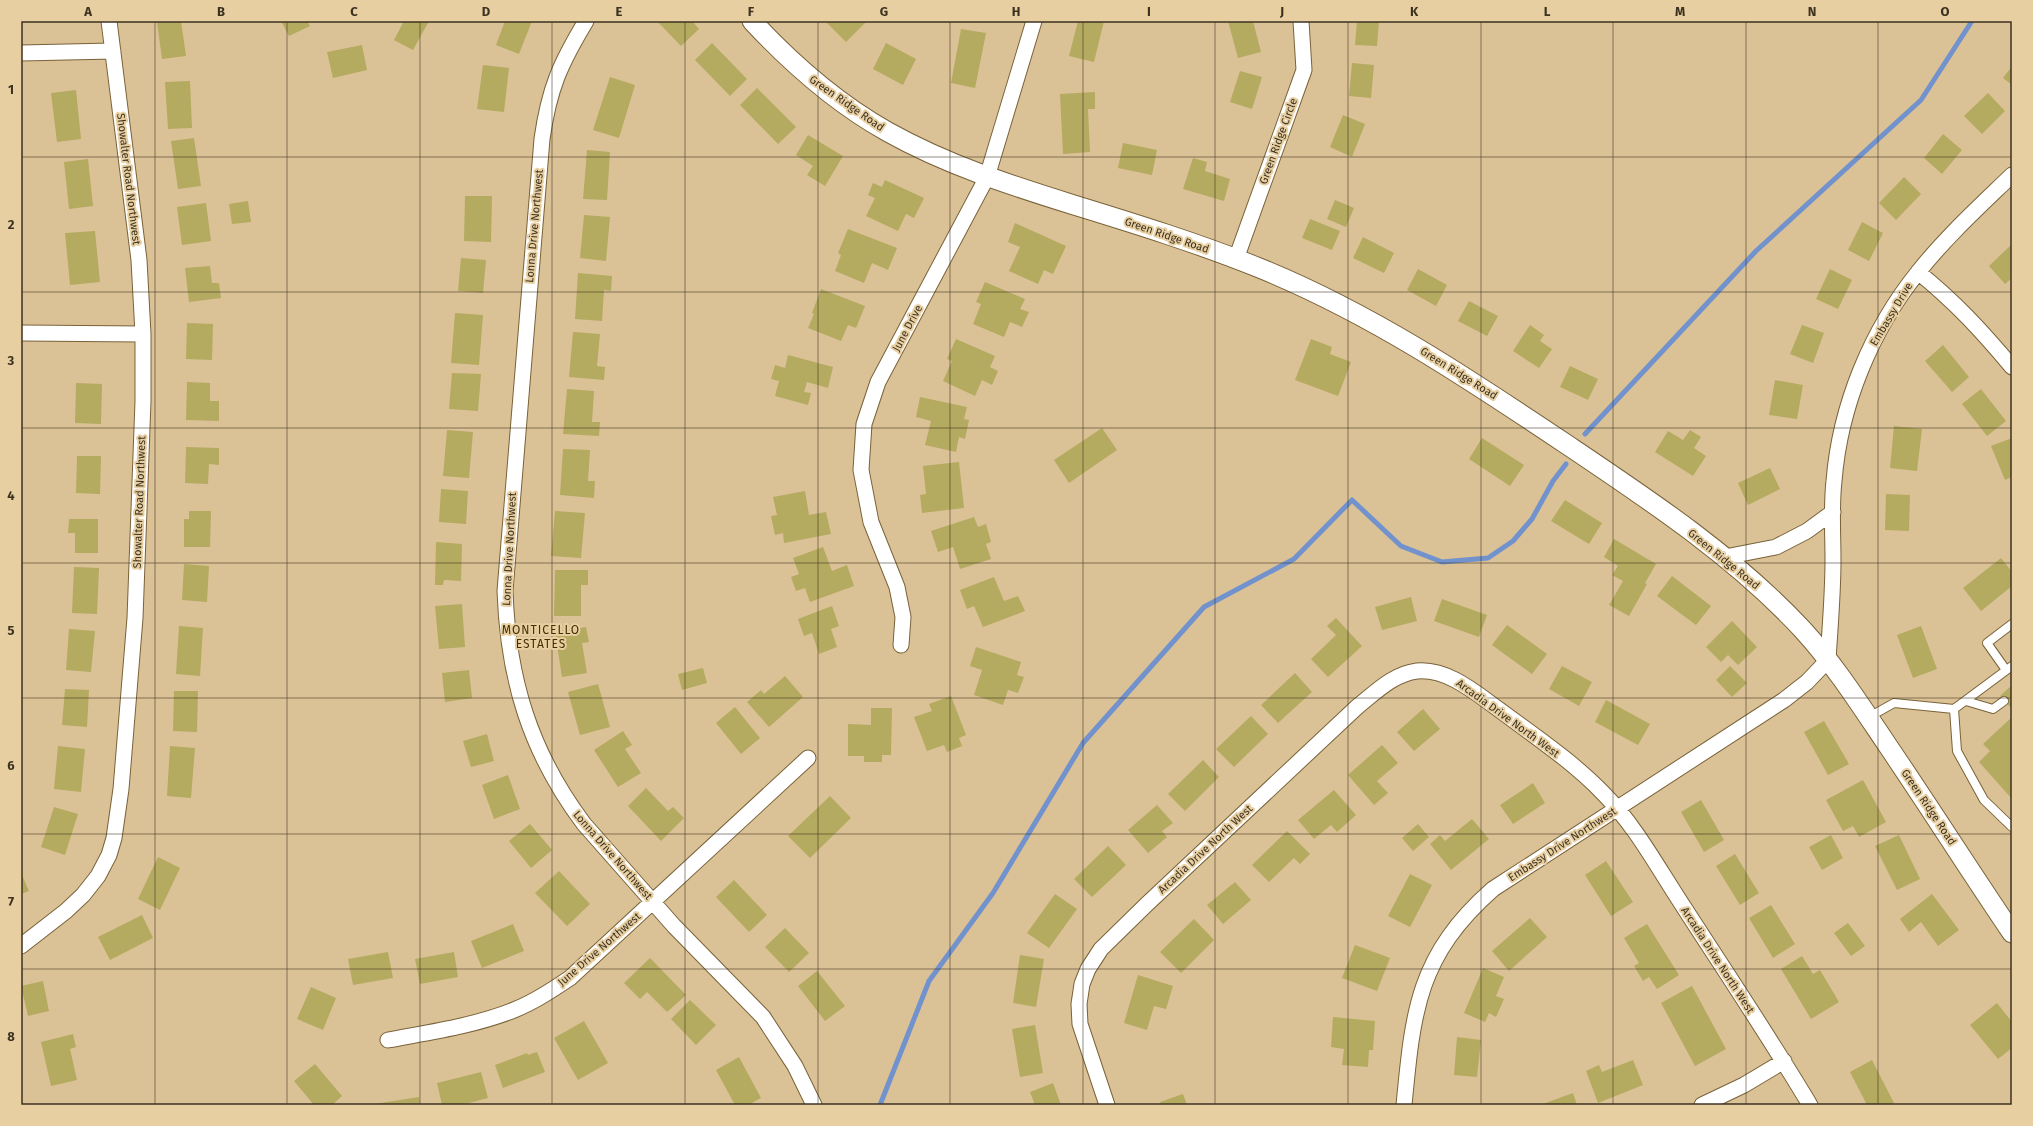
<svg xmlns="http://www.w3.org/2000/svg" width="2033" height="1126" font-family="'Fira Sans',sans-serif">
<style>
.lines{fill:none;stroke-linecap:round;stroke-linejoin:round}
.stream{stroke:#7192cc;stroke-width:5}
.building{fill:#b4aa60}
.service-casing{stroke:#796239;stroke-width:10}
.minor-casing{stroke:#796239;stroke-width:17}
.tertiary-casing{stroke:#796239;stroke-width:21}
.service{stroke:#fff;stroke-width:8}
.minor{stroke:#fff;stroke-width:15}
.tertiary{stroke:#fff;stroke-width:19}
.grid{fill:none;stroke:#3c3220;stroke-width:1;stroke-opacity:0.55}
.labels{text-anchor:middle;stroke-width:4;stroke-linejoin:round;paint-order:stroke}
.street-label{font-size:11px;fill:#3c3220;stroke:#e8cfa2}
.neighbourhood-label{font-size:12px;letter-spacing:1px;fill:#432f01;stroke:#e8cfa2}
.neatline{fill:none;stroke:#3c3220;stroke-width:1.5}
.grid-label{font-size:13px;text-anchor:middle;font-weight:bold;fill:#3c3220}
</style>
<rect width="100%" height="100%" fill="#dbc296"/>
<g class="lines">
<path class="stream" d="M1585 434 1756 251 1921 100 1972 21
M880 1105 929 981 993 893 1083 743 1204 607 1294 559 1352 500 1401 546 1442 562 1488 558 1513 541 1532 519 1553 481 1566 464"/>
</g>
<path class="building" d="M181 21 186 56 162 59 157 22Z
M281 21H307L310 26 289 36Z
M404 21H429L413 50 394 40Z
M505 21H532L519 54 496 45Z
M657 21H692L699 29 681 46Z
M825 21H867L846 42Z
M1078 21H1104L1094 62 1069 56Z
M1228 21H1253L1261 52 1238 58Z
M1357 21H1379L1377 46 1355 45Z
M961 29 986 33 975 88 951 83Z
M712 43 747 79 730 96 695 60Z
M886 43 916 59 903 85 873 69Z
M362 45 367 70 333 78 327 52Z
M1352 63 1374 65 1371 98 1349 96Z
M483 65 509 68 504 112 477 109Z
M2012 66V85L2003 78Z
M1240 71 1262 77 1252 109 1230 102Z
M610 77 635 85 619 138 593 130Z
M190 81 192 128 168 129 165 82Z
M757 88 796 127 778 144 740 105Z
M76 90 81 139 57 142 51 93Z
M1095 92V109H1088L1090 152 1063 154 1060 94Z
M1988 93 2005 111 1982 134 1964 116Z
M1343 115 1365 124 1352 157 1330 147Z
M1943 134 1962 150 1942 174 1924 158Z
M808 135 843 156 825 186 807 175 813 166 796 155Z
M194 138 201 186 178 189 171 141Z
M1123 143 1157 150 1152 175 1118 168Z
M587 150 610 152 607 200 583 199Z
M1193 158 1207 162 1205 171 1230 179 1224 201 1183 189Z
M88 159 93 206 69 209 64 162Z
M1904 177 1921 194 1896 220 1879 203Z
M885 180 924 198 914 218 906 214 898 231 866 216 875 198 868 195 873 183 882 187Z
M465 196H492L491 242 464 241Z
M1335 200 1354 208 1346 227 1327 219Z
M248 201 251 222 232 224 229 204Z
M206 203 211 241 182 245 177 207Z
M584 215 610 217 606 261 580 258Z
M1310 219 1340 231 1332 250 1302 238Z
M1862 222 1883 233 1869 261 1848 250Z
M1015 223 1066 246 1053 274 1044 270 1038 284 1009 271 1020 247 1008 242Z
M848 229 897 248 888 270 872 263 864 283 835 271 841 255 838 253Z
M95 231 100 282 70 285 65 233Z
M1363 237 1394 253 1384 273 1353 258Z
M2012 244V278L2005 284 1989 266Z
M461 258 486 260 483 293 458 291Z
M210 266 212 283H219L221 298 189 302 185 268Z
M1418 269 1447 285 1436 306 1407 290Z
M1830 269 1852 280 1838 309 1816 299Z
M578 273 612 276 611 291 604 290 602 321 575 319Z
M985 282 1025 299 1020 309 1029 312 1022 327 1010 322 1004 337 973 324 981 304 976 302Z
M821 289 865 306 856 328 848 325 841 341 808 328 814 314 812 313Z
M1469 301 1498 316 1487 336 1458 321Z
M455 313 483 315 479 365 451 363Z
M187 323 213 324 212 360 186 359Z
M1530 325 1544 335 1540 341 1552 349 1539 368 1513 351Z
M1802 325 1824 333 1813 363 1790 354Z
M573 332 600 334 597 366 605 367 604 380 569 377Z
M956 339 995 356 990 367 998 371 992 385 982 380 975 396 943 381 952 361 947 359Z
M1311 339 1332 347 1330 354 1351 362 1338 396 1295 380Z
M1943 345 1969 377 1952 392 1925 361Z
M788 355 833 367 828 388 807 382 804 392 811 393 808 405 775 396 779 381 771 379 775 365 785 368Z
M1570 366 1598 379 1588 400 1560 387Z
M452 373 481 374 478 411 449 409Z
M1775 380 1803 385 1797 419 1769 415Z
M187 382 210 383V401H219V421L186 420Z
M76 383 102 384 101 424 75 423Z
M567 389 594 391 592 422H600L599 436 563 434Z
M1981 389 2006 421 1987 436 1962 404Z
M920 397 967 407 964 419 969 420 965 439 959 437 956 452 925 445 931 421 916 417Z
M1894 426 1922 429 1917 471 1890 468Z
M1102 428 1117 450 1069 483 1054 460Z
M447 430 473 432 469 478 443 476Z
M1690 430 1701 437 1694 448 1706 456 1693 476 1655 452 1668 431 1683 440Z
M1482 438 1524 465 1510 486 1469 459Z
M2012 438V477L2005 480 1991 446Z
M186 447 219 448V465L209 464 208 484 185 483Z
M563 449 590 450 588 481H595L594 498 560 495Z
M77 456H101L100 494 76 493Z
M959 462 964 508 922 513 920 495 926 494 923 466Z
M1770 468 1780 489 1748 505 1738 483Z
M441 489 468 491 466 524 439 522Z
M805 491 809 515 826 512 831 534 784 543 783 533 775 535 771 516 777 515 773 497Z
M1886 494 1910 495 1909 531 1885 530Z
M1565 500 1602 523 1589 544 1551 521Z
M189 511H211L210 547H184V519H189Z
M555 511 585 513 581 558 551 556Z
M974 517 978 527 986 524 991 542 986 544 991 559 960 569 953 547 938 552 931 531Z
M69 519H98V553H75V533H68Z
M1614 539 1656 564 1645 583 1647 584 1629 616 1609 605 1623 581 1612 575 1618 566 1604 557Z
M436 542 462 544 461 581 444 580 443 585H435Z
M823 547 832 571 847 565 854 586 810 602 805 588 796 591 791 577 799 574 793 558Z
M2001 558 2012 572V586L1981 611 1963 588Z
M184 564 209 566 207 602 182 600Z
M74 567 99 568 97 614 72 613Z
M555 570H588V585H581V616H554Z
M1672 576 1711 606 1696 625 1657 596Z
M994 577 1004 601 1018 596 1025 611 983 627 974 606 967 609 960 590Z
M1411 597 1417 621 1382 630 1375 607Z
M1442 599 1487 615 1479 637 1434 621Z
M462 604 465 647 439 649 435 606Z
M832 606 839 626 831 629 837 647 819 654 812 633 804 636 798 619Z
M1336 618 1362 646 1328 677 1311 659 1336 635 1327 626Z
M1732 621 1757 647 1738 665 1728 655 1721 662 1706 647Z
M1507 625 1547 654 1532 674 1492 645Z
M179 626 203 628 200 676 176 674Z
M1921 626 1937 669 1913 678 1897 635Z
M586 627 589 642 582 643 587 673 562 677 555 632Z
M69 629 95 631 91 672 66 670Z
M976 647 1021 662 1017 675 1024 677 1018 693 1008 690 1003 705 974 695 982 670 970 666Z
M1562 666 1592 682 1579 706 1549 689Z
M1730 666 1747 683 1732 697 1716 680Z
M703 668 707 683 682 690 678 674Z
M469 670 472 698 445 702 442 673Z
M1295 673 1312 692 1278 723 1261 705Z
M785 676 803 697 769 727 747 702 761 690 764 694Z
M598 684 610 727 580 735 568 692Z
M2011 686 2012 687V709L2000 696Z
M65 689 89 690 87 727 62 725Z
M174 691H198L197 732 173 731Z
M951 696 966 735 959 738 962 746 947 752 944 745 927 751 914 717 932 711 929 704Z
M1606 700 1650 724 1638 745 1595 722Z
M735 707 760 738 741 754 716 723Z
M871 708H892L891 755H882V762H864V756H848V724L871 725Z
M1423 709 1440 729 1414 751 1397 732Z
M1251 716 1268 734 1234 767 1216 749Z
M2012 717V799L1979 762 1990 751 1983 744Z
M1824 721 1849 764 1828 775 1804 732Z
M623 731 632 745 625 749 641 773 618 787 594 750Z
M487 734 494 761 471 767 463 741Z
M1382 745 1398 763 1377 781 1388 793 1374 805 1348 775Z
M58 746 85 749 81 792 54 789Z
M170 746 195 748 191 798 167 796Z
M1203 760 1219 777 1185 811 1168 794Z
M508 775 520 809 494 819 482 785Z
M1863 780 1886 822 1859 837 1853 826 1843 831 1826 800Z
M1533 783 1545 803 1513 824 1500 805Z
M646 788 668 811 673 807 684 818 661 841 628 806Z
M1334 790 1356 815 1337 832 1331 825 1314 839 1298 820Z
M830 796 851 818 810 858 788 836Z
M1701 800 1724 840 1704 852 1681 812Z
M1157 805 1173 823 1162 831 1167 837 1148 853 1128 830Z
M54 807 78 814 65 855 41 847Z
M1472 819 1489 839 1451 870 1430 844 1440 835 1445 841Z
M530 824 552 850 531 868 509 841Z
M1418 824 1429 837 1413 851 1402 838Z
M1287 831 1310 854 1300 864 1294 858 1269 882 1252 865Z
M1831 835 1843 858 1822 870 1809 847Z
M1899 835 1920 879 1897 890 1875 846Z
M1108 846 1126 865 1092 897 1074 879Z
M1735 854 1759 893 1740 905 1716 866Z
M158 857 180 868 160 910 138 899Z
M1606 861 1633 902 1611 916 1585 875Z
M559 871 590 904 567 926 535 893Z
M21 873 29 891 21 894Z
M1410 874 1432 885 1410 927 1388 916Z
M734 880 767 915 749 932 716 897Z
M1235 882 1251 900 1223 924 1207 905Z
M1055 894 1077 909 1049 948 1027 933Z
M1932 894 1959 930 1938 946 1921 922 1909 932 1900 919Z
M1771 905 1795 944 1773 958 1749 918Z
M142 915 153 938 110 960 98 937Z
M1530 918 1547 937 1509 971 1492 951Z
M1194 919 1214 940 1181 973 1160 952Z
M1848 923 1865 946 1851 956 1834 933Z
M513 924 524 951 482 968 471 941Z
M1647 924 1679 975 1657 989 1649 977 1643 981 1634 966 1639 963 1624 938Z
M785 928 809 953 789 972 765 947Z
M1355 945 1390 958 1377 991 1342 978Z
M388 952 393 978 353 985 348 959Z
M454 952 458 977 420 984 415 959Z
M1020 955 1044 959 1036 1007 1013 1003Z
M1802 956 1813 974 1820 970 1839 1002 1811 1019 1781 969Z
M650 958 686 995 667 1012 647 992 640 999 624 983Z
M1483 968 1504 977 1496 996 1504 999 1496 1017 1489 1013 1485 1022 1464 1013Z
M817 971 845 1006 825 1021 798 986Z
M1138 975 1173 986 1166 1009 1154 1006 1147 1030 1124 1023Z
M43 981 49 1011 28 1016 21 986Z
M1692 986 1726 1049 1695 1066 1661 1003Z
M311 987 336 998 323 1030 297 1019Z
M690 1000 716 1025 696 1045 671 1019Z
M1997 1003 2012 1022V1048L1998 1059 1970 1025Z
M1333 1017 1375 1021 1373 1050H1369L1368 1067 1342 1065 1344 1049 1331 1047Z
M584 1021 608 1063 578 1080 554 1038Z
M1035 1025 1043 1073 1020 1077 1012 1029Z
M73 1034 76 1047 70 1049 77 1080 51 1086 41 1042Z
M1457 1037 1481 1040 1477 1077 1454 1075Z
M537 1052 545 1072 503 1088 495 1065 527 1053 528 1055Z
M739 1057 761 1098 748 1105H735L716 1070Z
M1633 1060 1643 1085 1598 1103 1586 1071 1599 1065 1602 1072Z
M1872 1060 1894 1103 1891 1105H1867L1850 1072Z
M315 1064 342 1096 332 1105H314L294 1081Z
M481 1072 488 1098 461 1105H442L437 1083Z
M1053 1083 1061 1105H1035L1030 1092Z
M1573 1093 1577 1105H1540Z
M1183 1094 1187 1105H1161L1160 1102Z
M419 1097 420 1105H374V1104Z"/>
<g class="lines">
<defs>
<path id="service" d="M2006 670 1987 643 2012 624
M1966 701 1993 709 2004 701
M1954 709 1957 751 1984 800 2012 827
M1869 717 1894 703 1954 709 2012 666"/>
<path id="minor" d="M586 21C560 64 549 89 542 139L505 591C508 679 530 752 584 824L674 926 763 1017 795 1066 814 1105
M21 53 113 51
M1236 259 1304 70 1301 21
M1918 272C1955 302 1981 330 2012 367
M21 333 143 334
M1725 557 1776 547 1807 531 1833 512
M901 645 903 617 897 587 871 522 861 470 864 424 878 382 987 177 1034 21
M21 946 66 911 83 895 98 876 109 855 114 838 121 789 135 618 143 401V334L139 260 109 21
M388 1040C430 1032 474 1026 514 1010 534 1002 552 990 570 978L808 758
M1107 1105 1080 1024 1079 1004 1082 984 1088 969 1101 949 1147 904 1357 707C1376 692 1393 674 1417 671 1448 668 1477 694 1501 711 1536 737 1573 762 1603 793 1636 826 1659 870 1685 909 1727 974 1770 1038 1810 1105
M1404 1105C1413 1010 1418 955 1493 889L1784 700 1807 682 1828 660C1830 627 1833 594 1833 560 1833 534 1831 508 1834 481 1840 406 1871 330 1919 271 1947 236 1980 206 2012 175
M1702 1105 1744 1085 1784 1061"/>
<path id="tertiary" d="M752 21C792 64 836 103 888 132 947 165 1010 185 1074 205 1136 224 1197 243 1257 267 1369 312 1469 379 1569 446 1651 501 1735 557 1802 629 1835 665 1861 706 1888 746 1930 808 1970 871 2012 933"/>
</defs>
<use href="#service" class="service-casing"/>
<use href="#minor" class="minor-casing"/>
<use href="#tertiary" class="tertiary-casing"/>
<use href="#service" class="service"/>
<use href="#minor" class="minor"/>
<use href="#tertiary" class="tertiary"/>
</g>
<path class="grid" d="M155 21V1105M287 21V1105M420 21V1105M552 21V1105M685 21V1105M818 21V1105M950 21V1105M1083 21V1105M1215 21V1105M1348 21V1105M1481 21V1105M1613 21V1105M1746 21V1105M1878 21V1105M21 157H2012M21 292H2012M21 428H2012M21 563H2012M21 698H2012M21 834H2012M21 969H2012"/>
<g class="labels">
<g class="street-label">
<text transform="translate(847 103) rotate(35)" y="4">Green Ridge Road</text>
<text transform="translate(1278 141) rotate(-70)" y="4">Green Ridge Circle</text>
<text transform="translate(129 179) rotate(83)" y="4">Showalter Road Northwest</text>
<text transform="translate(534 226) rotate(-85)" y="4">Lonna Drive Northwest</text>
<text transform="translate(1167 235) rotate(19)" y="4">Green Ridge Road</text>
<text transform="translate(1891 314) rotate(-59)" y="4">Embassy Drive</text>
<text transform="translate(907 328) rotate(-62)" y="4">June Drive</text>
<text transform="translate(1459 373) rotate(32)" y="4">Green Ridge Road</text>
<text transform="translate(139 502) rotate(-88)" y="4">Showalter Road Northwest</text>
<text transform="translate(509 549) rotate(-87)" y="4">Lonna Drive Northwest</text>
<text transform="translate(1724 559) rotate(39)" y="4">Green Ridge Road</text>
<text transform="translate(1508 718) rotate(36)" y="4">Arcadia Drive North West</text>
<text transform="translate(1929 807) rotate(56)" y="4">Green Ridge Road</text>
<text transform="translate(1562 844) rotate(-33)" y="4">Embassy Drive Northwest</text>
<text transform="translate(1205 849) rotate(-43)" y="4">Arcadia Drive North West</text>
<text transform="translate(613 855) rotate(49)" y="4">Lonna Drive Northwest</text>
<text transform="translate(599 949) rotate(-41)" y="4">June Drive Northwest</text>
<text transform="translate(1718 960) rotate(57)" y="4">Arcadia Drive North West</text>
</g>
<g class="neighbourhood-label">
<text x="541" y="634">MONTICELLO<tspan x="541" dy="14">ESTATES</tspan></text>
</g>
</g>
<rect width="2033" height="1126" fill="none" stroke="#e8cfa2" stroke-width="44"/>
<rect x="22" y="22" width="1989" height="1082" class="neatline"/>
<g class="grid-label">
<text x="88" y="16">A</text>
<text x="221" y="16">B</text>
<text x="354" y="16">C</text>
<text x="486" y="16">D</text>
<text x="619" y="16">E</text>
<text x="751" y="16">F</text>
<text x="884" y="16">G</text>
<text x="1016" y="16">H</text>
<text x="1149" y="16">I</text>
<text x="1282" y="16">J</text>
<text x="1414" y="16">K</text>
<text x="1547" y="16">L</text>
<text x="1680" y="16">M</text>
<text x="1812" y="16">N</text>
<text x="1945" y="16">O</text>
<text x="11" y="94">1</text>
<text x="11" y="229">2</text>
<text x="11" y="365">3</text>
<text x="11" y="500">4</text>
<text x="11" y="635">5</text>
<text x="11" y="770">6</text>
<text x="11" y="906">7</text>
<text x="11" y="1041">8</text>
</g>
</svg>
